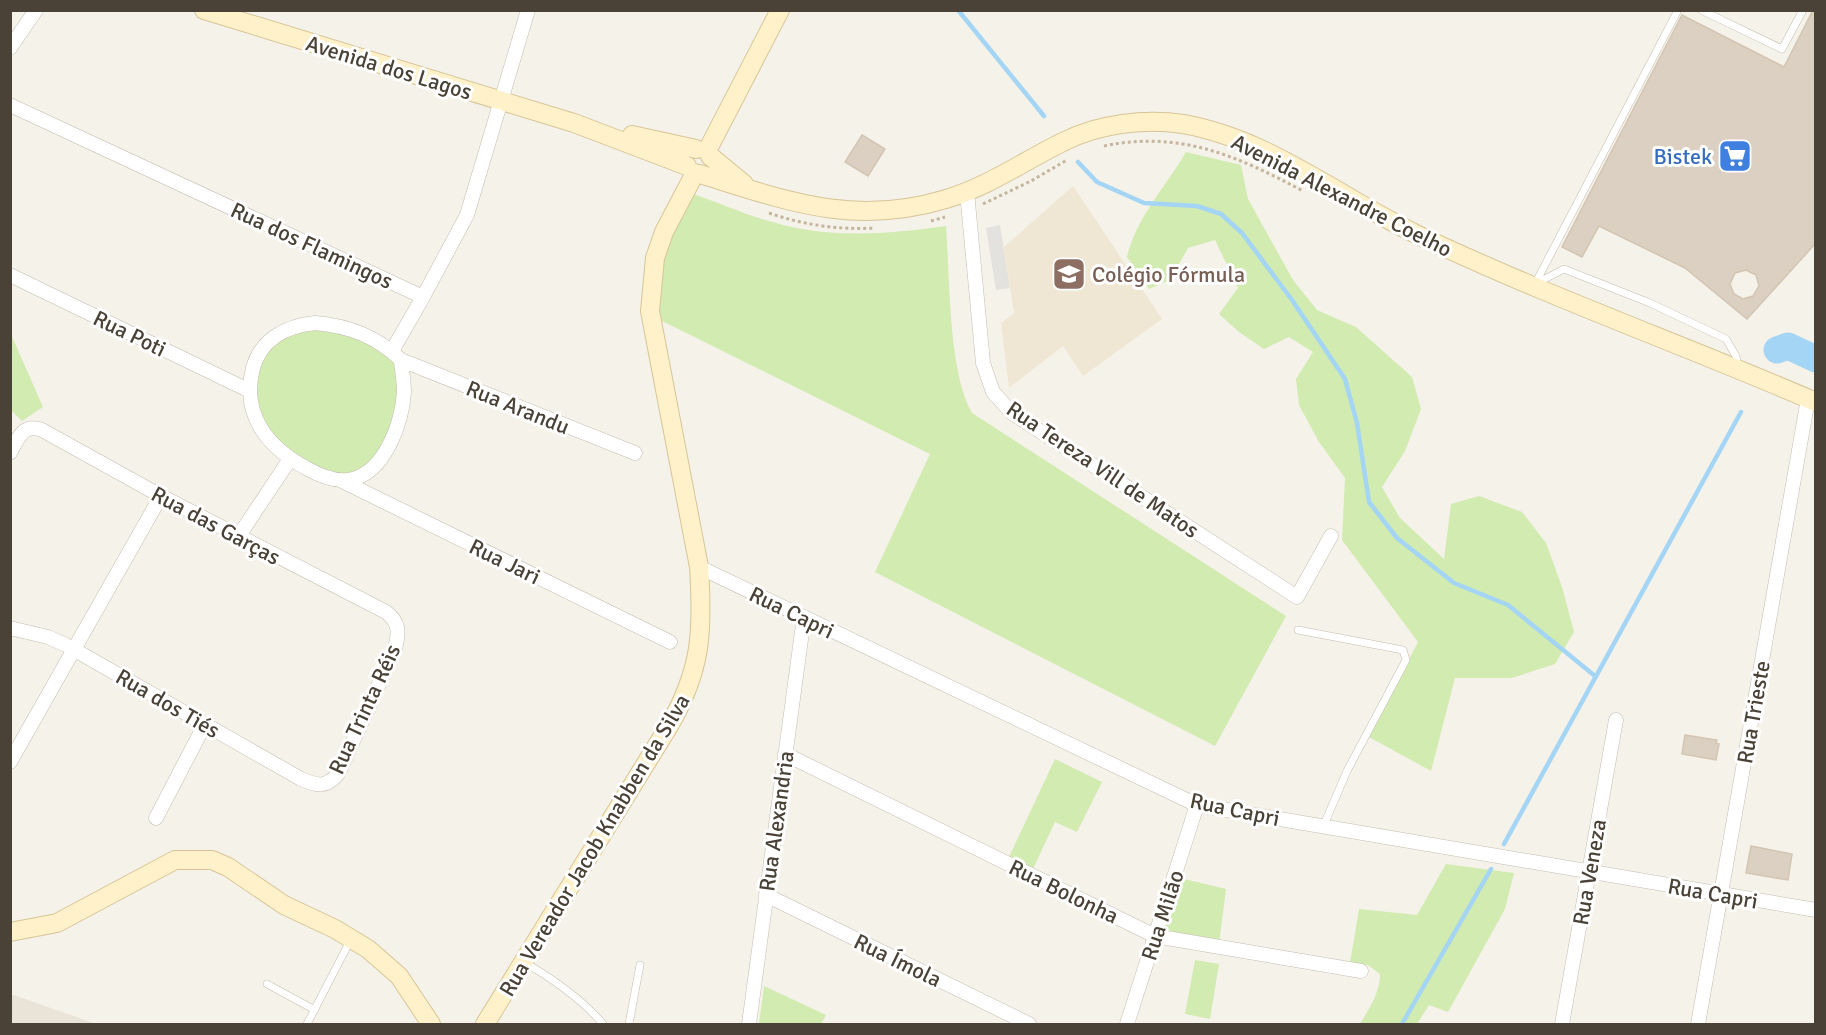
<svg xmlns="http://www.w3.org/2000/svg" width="1826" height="1035" font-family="Signika,sans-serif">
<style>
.residential{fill:#eae4d8}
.education{fill:#efe7d3}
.green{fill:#d2ebb1}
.parking{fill:#e4e2de}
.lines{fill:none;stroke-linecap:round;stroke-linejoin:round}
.stream{stroke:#a4d5f4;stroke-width:4.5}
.river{stroke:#a4d5f4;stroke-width:27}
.building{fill:#dbd0c2;stroke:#d3c5b1;stroke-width:1.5;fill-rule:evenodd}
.lane-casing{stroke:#c5bcaf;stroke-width:8}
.street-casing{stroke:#c5bcaf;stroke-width:15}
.secondary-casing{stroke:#d7c598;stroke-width:20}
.path{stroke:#c4b59c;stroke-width:3;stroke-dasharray:3 3;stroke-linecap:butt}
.lane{stroke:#fff;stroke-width:7}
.street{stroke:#fff;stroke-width:14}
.secondary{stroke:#fff1ca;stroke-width:18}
.labels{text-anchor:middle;stroke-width:6;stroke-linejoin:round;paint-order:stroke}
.street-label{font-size:22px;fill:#4a4237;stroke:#fff}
.shop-label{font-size:22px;fill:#366cbe;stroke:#fff;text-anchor:end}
.education-label{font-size:22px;fill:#785e54;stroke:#fff;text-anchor:start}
</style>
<rect width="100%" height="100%" fill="#f5f2ea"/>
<path class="residential" d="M10 994H11L96 1024H11Z"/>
<path class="education" d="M1073 186 1162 319 1083 376 1063 346 1009 388 1001 323 1014 313 1004 247Z"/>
<path class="green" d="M1186 152 1241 165 1248 199 1293 280 1317 310 1356 327 1412 377 1421 409 1405 451 1382 487 1400 518 1444 559 1451 504 1479 496 1522 512 1546 543 1562 587 1574 632 1555 664 1512 678H1455L1431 771 1369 737 1418 642 1342 540 1345 478 1319 442 1299 405 1296 379 1313 352 1289 337 1264 349 1239 332 1219 314 1238 288 1215 240 1188 248 1170 280 1149 289 1127 257C1137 216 1165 188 1186 152Z
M693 194C720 203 748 216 776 223 833 239 888 234 946 226 950 277 948 371 972 413L1286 616 1215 746 875 572 930 454 656 318 660 259Z
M315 328C348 331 370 341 396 363 397 372 398 381 398 390 398 421 379 475 341 475 328 474 315 466 303 460 284 450 264 430 257 410 254 398 257 385 259 373 264 344 287 332 315 328Z
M10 332 43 407 22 421 11 410Z
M1055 759 1102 782 1077 832 1055 822 1032 871 1008 859Z
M1446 864 1514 873 1505 909 1448 1012 1429 1005 1417 1024H1360C1369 1009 1380 993 1380 974L1368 965 1350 963 1359 909 1417 915Z
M1180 878 1226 889 1219 944 1163 932Z
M1195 960 1219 964 1210 1019 1185 1014Z
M764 986 826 1015 821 1024H759Z"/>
<path class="parking" d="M1000 225 1010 288 996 290 986 228Z"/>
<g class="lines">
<path class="stream" d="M958 10 1044 116
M1078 162 1097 182 1144 203 1197 206 1221 214 1242 233 1292 300 1345 379 1357 423 1369 502 1397 538 1454 583 1508 605 1595 676
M1504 844 1741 412
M1402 1024 1491 869"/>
<path class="river" d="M1777 350 1788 346 1816 359"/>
</g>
<path class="building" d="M1813 10H1815V244L1747 319 1685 268 1599 226 1582 257 1562 247 1682 15 1784 67ZM1746 270 1756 275 1759 286 1753 296 1743 299 1734 294 1730 284 1735 273Z
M862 135 885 149 868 176 845 162Z
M1685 735 1717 740 1716 743 1719 744 1716 760 1682 754Z
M1751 846 1792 854 1788 880 1746 873Z"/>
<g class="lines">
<defs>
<path id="lane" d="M1701 10 1782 49 1803 10
M1535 284 1678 10
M1535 284 1564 269 1650 303 1726 339 1736 356 1738 368
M1298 630 1403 650 1406 660 1347 771 1323 827
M524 962C553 979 581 998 603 1024
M267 984 315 1010
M307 1024 350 941
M629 1024 640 965"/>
<path id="street" d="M10 48 36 10
M10 105 423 297 467 215 528 10
M967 192 983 363 993 392 1012 413 1297 597 1331 536
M10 275 250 391
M315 323C349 326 376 336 401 360 402 371 404 382 404 392 402 422 386 470 353 479 337 483 320 476 306 468 267 447 241 414 253 368 261 339 286 326 315 323Z
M392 351 423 297
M401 360 635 453
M10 453C18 438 23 423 42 430L161 496 386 612C400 623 399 632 395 649L338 774C326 788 317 786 301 779L66 645 48 637 10 628
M340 480 670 642
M238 537 290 459
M699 567 1197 805 1816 910
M785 754 1155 936 1361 971
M10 762 161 496
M156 818 205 724
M766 895 1029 1024
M749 1024 804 617
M1127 1024 1197 805
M1562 1024 1616 720
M1698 1024 1808 399"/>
<path id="secondary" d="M204 10 574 123 687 166
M632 135 696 149
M707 151 780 10
M710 156 744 184
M700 174C787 201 854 227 946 199 990 186 1025 160 1065 141 1099 124 1145 118 1183 124 1269 139 1339 197 1416 234 1546 296 1684 345 1816 402
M10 932 57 923 175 860H212L228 867 284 905 335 929 368 949 399 976 431 1024
M485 1024 669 726C702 669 703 631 699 567L650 311 655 258 664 232 695 173"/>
</defs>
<use href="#lane" class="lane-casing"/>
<use href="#street" class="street-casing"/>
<use href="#secondary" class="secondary-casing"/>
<path class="path" d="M1104 146C1180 130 1237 156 1303 191
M983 204 1031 181 1067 160
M769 213C804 225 838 230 875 228
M931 221 945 217"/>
<use href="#lane" class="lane"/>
<use href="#street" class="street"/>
<use href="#secondary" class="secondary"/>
</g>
<defs>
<symbol id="supermarket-square" viewBox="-11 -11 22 22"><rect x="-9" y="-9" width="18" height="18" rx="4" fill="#3f7fe0" stroke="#fff"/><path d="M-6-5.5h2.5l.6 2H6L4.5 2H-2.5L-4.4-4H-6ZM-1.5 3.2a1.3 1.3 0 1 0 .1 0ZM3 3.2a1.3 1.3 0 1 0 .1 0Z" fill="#fff"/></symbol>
<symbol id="school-square" viewBox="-11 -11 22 22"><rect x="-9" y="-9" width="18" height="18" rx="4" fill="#8d6e63" stroke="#fff"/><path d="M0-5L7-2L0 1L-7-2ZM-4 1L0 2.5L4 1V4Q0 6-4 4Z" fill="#fff"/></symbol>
</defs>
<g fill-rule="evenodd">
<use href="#supermarket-square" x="1716" y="137" width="38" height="38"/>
<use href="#school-square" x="1050" y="255" width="38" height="38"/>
</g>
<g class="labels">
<g class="street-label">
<text transform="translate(389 67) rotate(17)" y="8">Avenida dos Lagos</text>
<text transform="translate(1342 195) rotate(27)" y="8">Avenida Alexandre Coelho</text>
<text transform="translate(312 245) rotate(25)" y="8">Rua dos Flamingos</text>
<text transform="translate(130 333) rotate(26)" y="8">Rua Poti</text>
<text transform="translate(518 407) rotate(22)" y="8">Rua Arandu</text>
<text transform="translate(1103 469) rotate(34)" y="8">Rua Tereza Vill de Matos</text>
<text transform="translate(216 525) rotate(28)" y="8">Rua das Garças</text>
<text transform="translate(505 561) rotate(26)" y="8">Rua Jari</text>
<text transform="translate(792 612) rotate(26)" y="8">Rua Capri</text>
<text transform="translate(168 703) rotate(30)" y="8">Rua dos Tiés</text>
<text transform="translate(364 709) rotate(-65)" y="8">Rua Trinta Réis</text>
<text transform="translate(1753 712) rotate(-80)" y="8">Rua Trieste</text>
<text transform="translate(1235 809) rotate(12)" y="8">Rua Capri</text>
<text transform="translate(776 821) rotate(-82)" y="8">Rua Alexandria</text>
<text transform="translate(594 845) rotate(-59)" y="8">Rua Vereador Jacob Knabben da Silva</text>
<text transform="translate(1589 872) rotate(-80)" y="8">Rua Veneza</text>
<text transform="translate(1064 891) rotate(26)" y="8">Rua Bolonha</text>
<text transform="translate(1713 893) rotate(10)" y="8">Rua Capri</text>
<text transform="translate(1162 915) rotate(-72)" y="8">Rua Milão</text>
<text transform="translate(898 960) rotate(26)" y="8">Rua Ímola</text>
</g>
<g class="shop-label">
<text x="1712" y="164">Bistek</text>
</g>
<g class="education-label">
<text x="1092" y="282">Colégio Fórmula</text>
</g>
</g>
<rect width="1826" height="1035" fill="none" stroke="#4a4237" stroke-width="24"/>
</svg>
